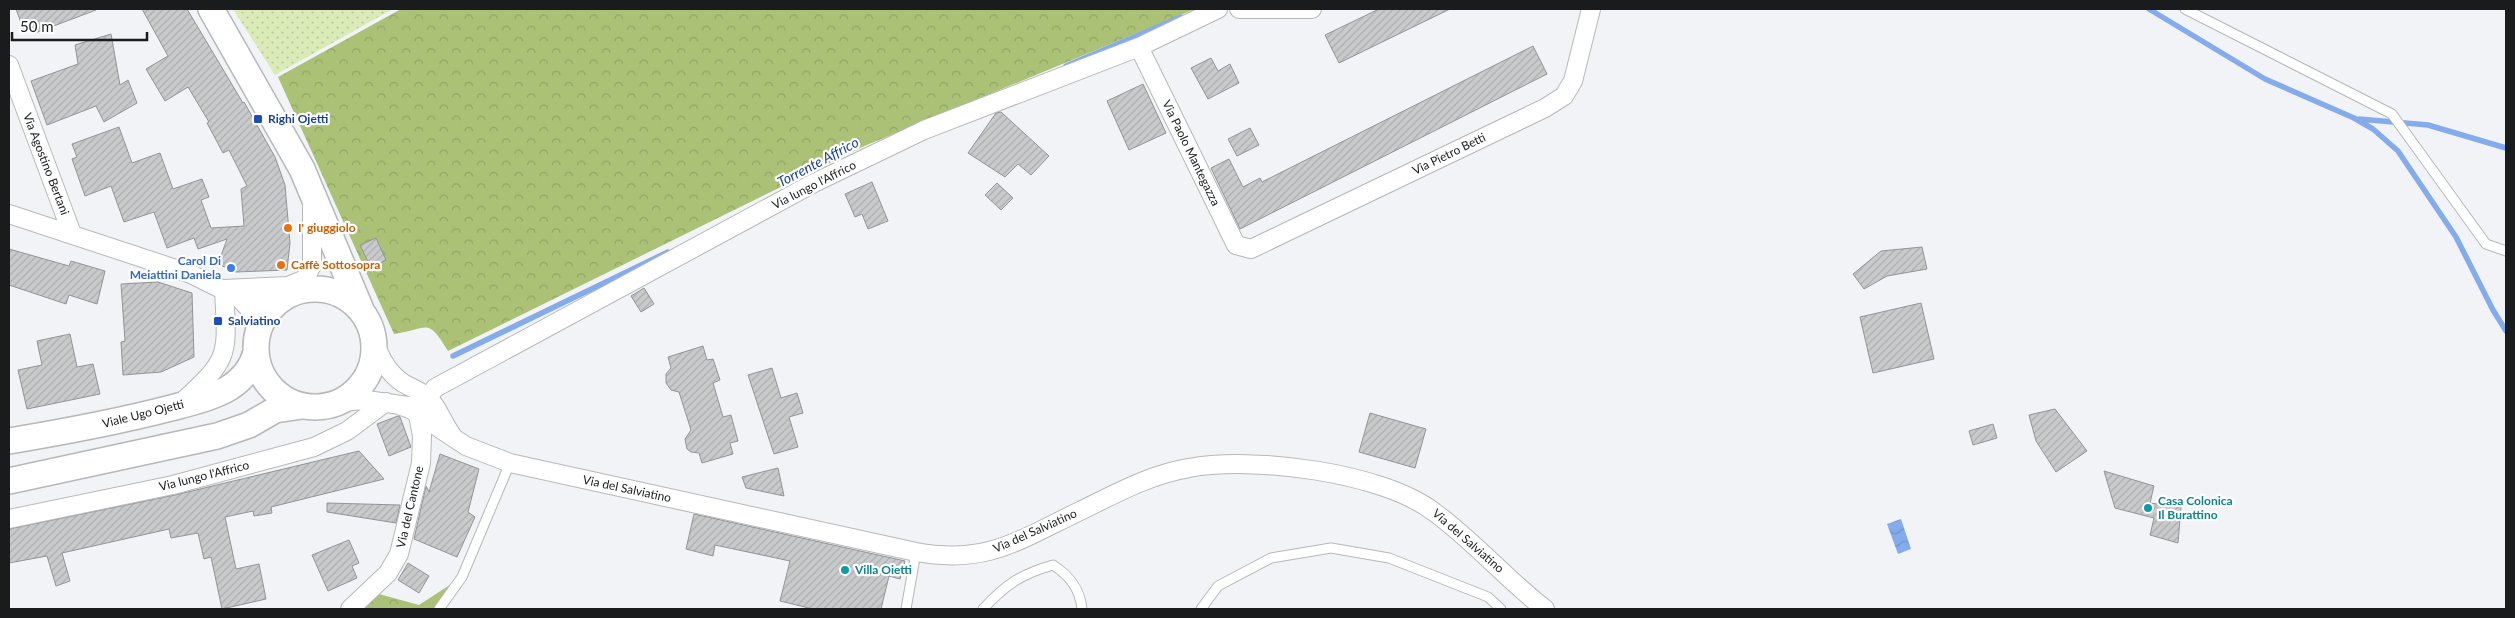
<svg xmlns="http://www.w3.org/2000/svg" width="2515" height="618" font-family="Lato,sans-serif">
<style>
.forest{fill:url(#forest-crowns)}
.park{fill:url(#park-dots)}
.water{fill:url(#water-waves)}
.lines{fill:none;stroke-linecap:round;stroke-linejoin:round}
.stream{stroke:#84acec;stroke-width:5.5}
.building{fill:url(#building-hatch);stroke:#939497}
.service-casing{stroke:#b6b8ba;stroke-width:11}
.minor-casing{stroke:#b6b8ba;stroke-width:20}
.secondary-casing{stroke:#b6b8ba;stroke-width:28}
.service{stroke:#fff;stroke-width:9}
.minor{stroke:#fff;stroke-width:18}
.secondary{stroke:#fff;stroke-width:25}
.transit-dot{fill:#1a4fb4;stroke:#fff;stroke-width:2}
.food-dot{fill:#e8710a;stroke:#fff;stroke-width:2}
.shop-dot{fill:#3f7fe0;stroke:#fff;stroke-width:2}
.culture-dot{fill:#0f9aa8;stroke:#fff;stroke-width:2}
.labels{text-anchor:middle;stroke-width:4.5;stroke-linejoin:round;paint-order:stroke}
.transit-label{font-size:12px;font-weight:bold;fill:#164399;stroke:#fff;text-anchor:start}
.street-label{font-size:12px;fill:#1a1b1c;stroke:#fff}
.food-label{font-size:12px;font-weight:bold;fill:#c56008;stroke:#fff;text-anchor:start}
.shop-label{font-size:12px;font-weight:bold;fill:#366cbe;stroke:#fff;text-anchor:end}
.culture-label{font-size:12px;font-weight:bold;fill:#0d838f;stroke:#fff;text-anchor:start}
.water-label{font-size:14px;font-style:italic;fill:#14428b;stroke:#fff}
</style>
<defs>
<pattern id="forest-crowns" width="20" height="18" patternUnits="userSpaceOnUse" patternTransform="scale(1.25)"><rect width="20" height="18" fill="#abc176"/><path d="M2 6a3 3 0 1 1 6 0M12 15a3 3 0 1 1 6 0" fill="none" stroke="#93a566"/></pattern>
<pattern id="park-dots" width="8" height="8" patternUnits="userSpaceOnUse" patternTransform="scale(1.25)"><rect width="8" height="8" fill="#dbebb7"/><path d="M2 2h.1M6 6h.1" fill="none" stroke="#bbc99d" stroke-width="1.8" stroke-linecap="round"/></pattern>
<pattern id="water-waves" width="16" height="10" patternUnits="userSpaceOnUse" patternTransform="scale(1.25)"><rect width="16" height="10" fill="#84acec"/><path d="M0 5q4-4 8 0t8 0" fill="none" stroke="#7193ca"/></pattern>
<pattern id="building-hatch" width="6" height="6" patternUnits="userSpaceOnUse" patternTransform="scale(1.25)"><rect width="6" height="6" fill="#c8cacc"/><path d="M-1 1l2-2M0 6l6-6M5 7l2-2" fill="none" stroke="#abadaf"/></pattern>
</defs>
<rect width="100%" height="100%" fill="#f1f3f6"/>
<path class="forest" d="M401 9H1195L862 147 448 351C427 316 428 329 394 334L278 77Z
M462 577 439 609H362L379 594 419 605Z"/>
<path class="park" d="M233 9H393L275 75Z"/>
<path class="water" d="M1901 519 1911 549 1898 554 1887 524Z"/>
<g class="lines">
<path class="stream" d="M2149 9 2265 79 2354 118 2373 129 2398 151 2456 237 2493 310 2506 331
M1066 66 1181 17
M2359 119 2428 125 2506 148
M453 356 668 252"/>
</g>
<path class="building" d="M16 9H96V10L35 33 33 27 24 31Z
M142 9H187L243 103 244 102 275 157 285 185 290 243 287 270 236 272 218 264 227 239 198 249 194 238 167 248 154 212 124 222 111 186 85 196 72 159 77 157 72 144 119 127 132 163 160 153 173 189 202 179 209 197 201 200 211 228 244 226 241 189 247 186 229 150 223 153 207 123 209 122 188 87 165 101 146 69 168 56Z
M1379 9H1450L1339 63 1325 35Z
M111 34 120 85 128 80 137 103 104 122 96 106 47 125 31 81 78 64 75 45Z
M1533 46 1547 74 1240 229 1211 168 1229 159 1243 187 1260 178 1262 182Z
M1211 58 1218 71 1230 64 1239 83 1208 99 1191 68Z
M1143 84 1166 133 1129 150 1107 101Z
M1001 112 1049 156 1031 175 1018 164 1005 177 968 153 996 113Z
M1250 128 1259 145 1237 156 1228 139Z
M872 182 888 221 868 229 862 214 855 217 845 194Z
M997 183 1013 198 1001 210 985 195Z
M376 238 386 260 371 268 360 245Z
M1922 247 1927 269 1887 276 1864 289 1853 274 1881 251Z
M9 249 69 266 71 261 105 271 97 304 69 295 66 304 9 285Z
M158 282 192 293 194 357 161 372 123 375 121 342 125 341 121 284Z
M644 288 654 304 641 312 631 296Z
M1921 303 1934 359 1873 373 1860 317Z
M70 334 77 367 93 364 100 394 27 409 18 370 42 365 37 341Z
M703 346 707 360 713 359 720 380 713 383 723 417 731 415 738 441 730 443 733 454 702 463 699 453 691 452 687 449 685 439 691 430 679 392 671 390 666 383V374L671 368 668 357Z
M772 368 781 398 797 393 803 413 789 417 798 447 774 454 748 375Z
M2055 409 2087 451 2056 472 2036 441 2029 415Z
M1370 413 1426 429 1415 468 1359 452Z
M398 416 400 417 411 447 389 456 377 424Z
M1993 424 1997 438 1973 445 1969 431Z
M359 451 384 479 271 507 272 513 254 516 253 511 225 517 236 569 259 564 266 599 222 609 211 557 204 559 198 533 171 538 169 529 62 553 70 581 56 586 47 556 9 563V529L175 495Z
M440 454 479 469 468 512 475 517 457 557 414 539 426 486 429 492Z
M778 468 784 496 746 488 742 477Z
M2104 471 2154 486 2150 503 2181 507 2178 543 2150 535 2154 518 2115 508Z
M327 503 400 505 396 523 327 512Z
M694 514 905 561 900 579 889 576 881 609H813L780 601 790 561 715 545 713 556 686 549Z
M349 540 359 563 352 566 357 578 328 591 312 555Z
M408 563 429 576 419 593 398 580Z"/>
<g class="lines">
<defs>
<path id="service" d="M2185 9 2392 114 2486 244 2506 251
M439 609 462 577 510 463
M906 609 916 552
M983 609C1005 585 1021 574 1053 565 1070 576 1080 589 1082 609
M1201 609 1218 586 1271 558 1331 548 1389 558 1488 597 1501 609"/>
<path id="minor" d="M1239 9H1312
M1139 47 1236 245 1251 249 1545 108 1564 96 1573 81 1591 9
M9 65 72 234
M9 214 191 274 247 302 260 304 278 303
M224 289 288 286 305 279 312 265V202
M240 299 252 312 259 329
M372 335C378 353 386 372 403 383 413 389 424 392 432 402 440 412 444 425 452 435
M338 402 367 400 414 407 425 401 435 388 814 183 924 130 1139 47 1218 9
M181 403C232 357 227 355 224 289
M398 405 410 409 466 446 510 463 916 552C987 565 1019 540 1080 511 1115 494 1151 474 1189 468 1252 456 1382 472 1434 512 1474 541 1506 579 1545 609
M9 519 173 485 314 447 347 431 386 402
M350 609 388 573 399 554 421 463 422 436 418 415"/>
<path id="secondary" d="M211 9 302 169 362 312
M256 348a59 59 0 1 1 118 0a59 59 0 1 1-118 0Z
M9 441C63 432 117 422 171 408 190 403 212 398 229 388 243 379 252 368 256 352
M9 481 217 436 249 425 275 410 302 406"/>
</defs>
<use href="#service" class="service-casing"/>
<use href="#minor" class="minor-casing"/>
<use href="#secondary" class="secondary-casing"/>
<use href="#service" class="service"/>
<use href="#minor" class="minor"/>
<use href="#secondary" class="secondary"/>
</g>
<g class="transit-dot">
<rect x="253" y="114" width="10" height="10" rx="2.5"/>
<rect x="213" y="316" width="10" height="10" rx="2.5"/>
</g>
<g class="food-dot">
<circle cx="288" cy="228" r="5"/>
<circle cx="281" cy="265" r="5"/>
</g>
<circle class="shop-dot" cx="231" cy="268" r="5"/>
<g class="culture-dot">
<circle cx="2148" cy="508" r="5"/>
<circle cx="845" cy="570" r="5"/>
</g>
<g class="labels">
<g class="transit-label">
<text x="268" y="123">Righi Ojetti</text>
<text x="228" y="325">Salviatino</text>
</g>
<g class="street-label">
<text transform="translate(1191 153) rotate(64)" y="4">Via Paolo Mantegazza</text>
<text transform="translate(1449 154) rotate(-26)" y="4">Via Pietro Betti</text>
<text transform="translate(46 164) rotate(69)" y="4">Via Agostino Bertani</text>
<text transform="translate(814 185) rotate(-27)" y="4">Via lungo l'Affrico</text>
<text transform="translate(143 414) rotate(-14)" y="4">Viale Ugo Ojetti</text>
<text transform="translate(204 476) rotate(-14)" y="4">Via lungo l'Affrico</text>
<text transform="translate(627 489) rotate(12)" y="4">Via del Salviatino</text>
<text transform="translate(410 507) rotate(-77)" y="4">Via del Cantone</text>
<text transform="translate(1035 531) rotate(-24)" y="4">Via del Salviatino</text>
<text transform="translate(1468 541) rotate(41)" y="4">Via del Salviatino</text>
</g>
<g class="food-label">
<text x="298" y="232">I' giuggiolo</text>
<text x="291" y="269">Caffè Sottosopra</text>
</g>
<g class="shop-label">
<text x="221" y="265">Carol Di<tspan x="221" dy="14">Meiattini Daniela</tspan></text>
</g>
<g class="culture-label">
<text x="2158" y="505">Casa Colonica<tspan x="2158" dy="14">Il Burattino</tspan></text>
<text x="855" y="574">Villa Oietti</text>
</g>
<g class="water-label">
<text transform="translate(818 162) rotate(-28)" y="5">Torrente Affrico</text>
</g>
</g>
<rect width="2515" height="618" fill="none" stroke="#1a1b1c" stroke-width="20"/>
<path d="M12 32v8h135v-8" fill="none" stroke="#1a1b1c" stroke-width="2.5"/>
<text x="20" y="32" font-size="15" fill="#1a1b1c" stroke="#ffffff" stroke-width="4" paint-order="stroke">50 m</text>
</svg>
